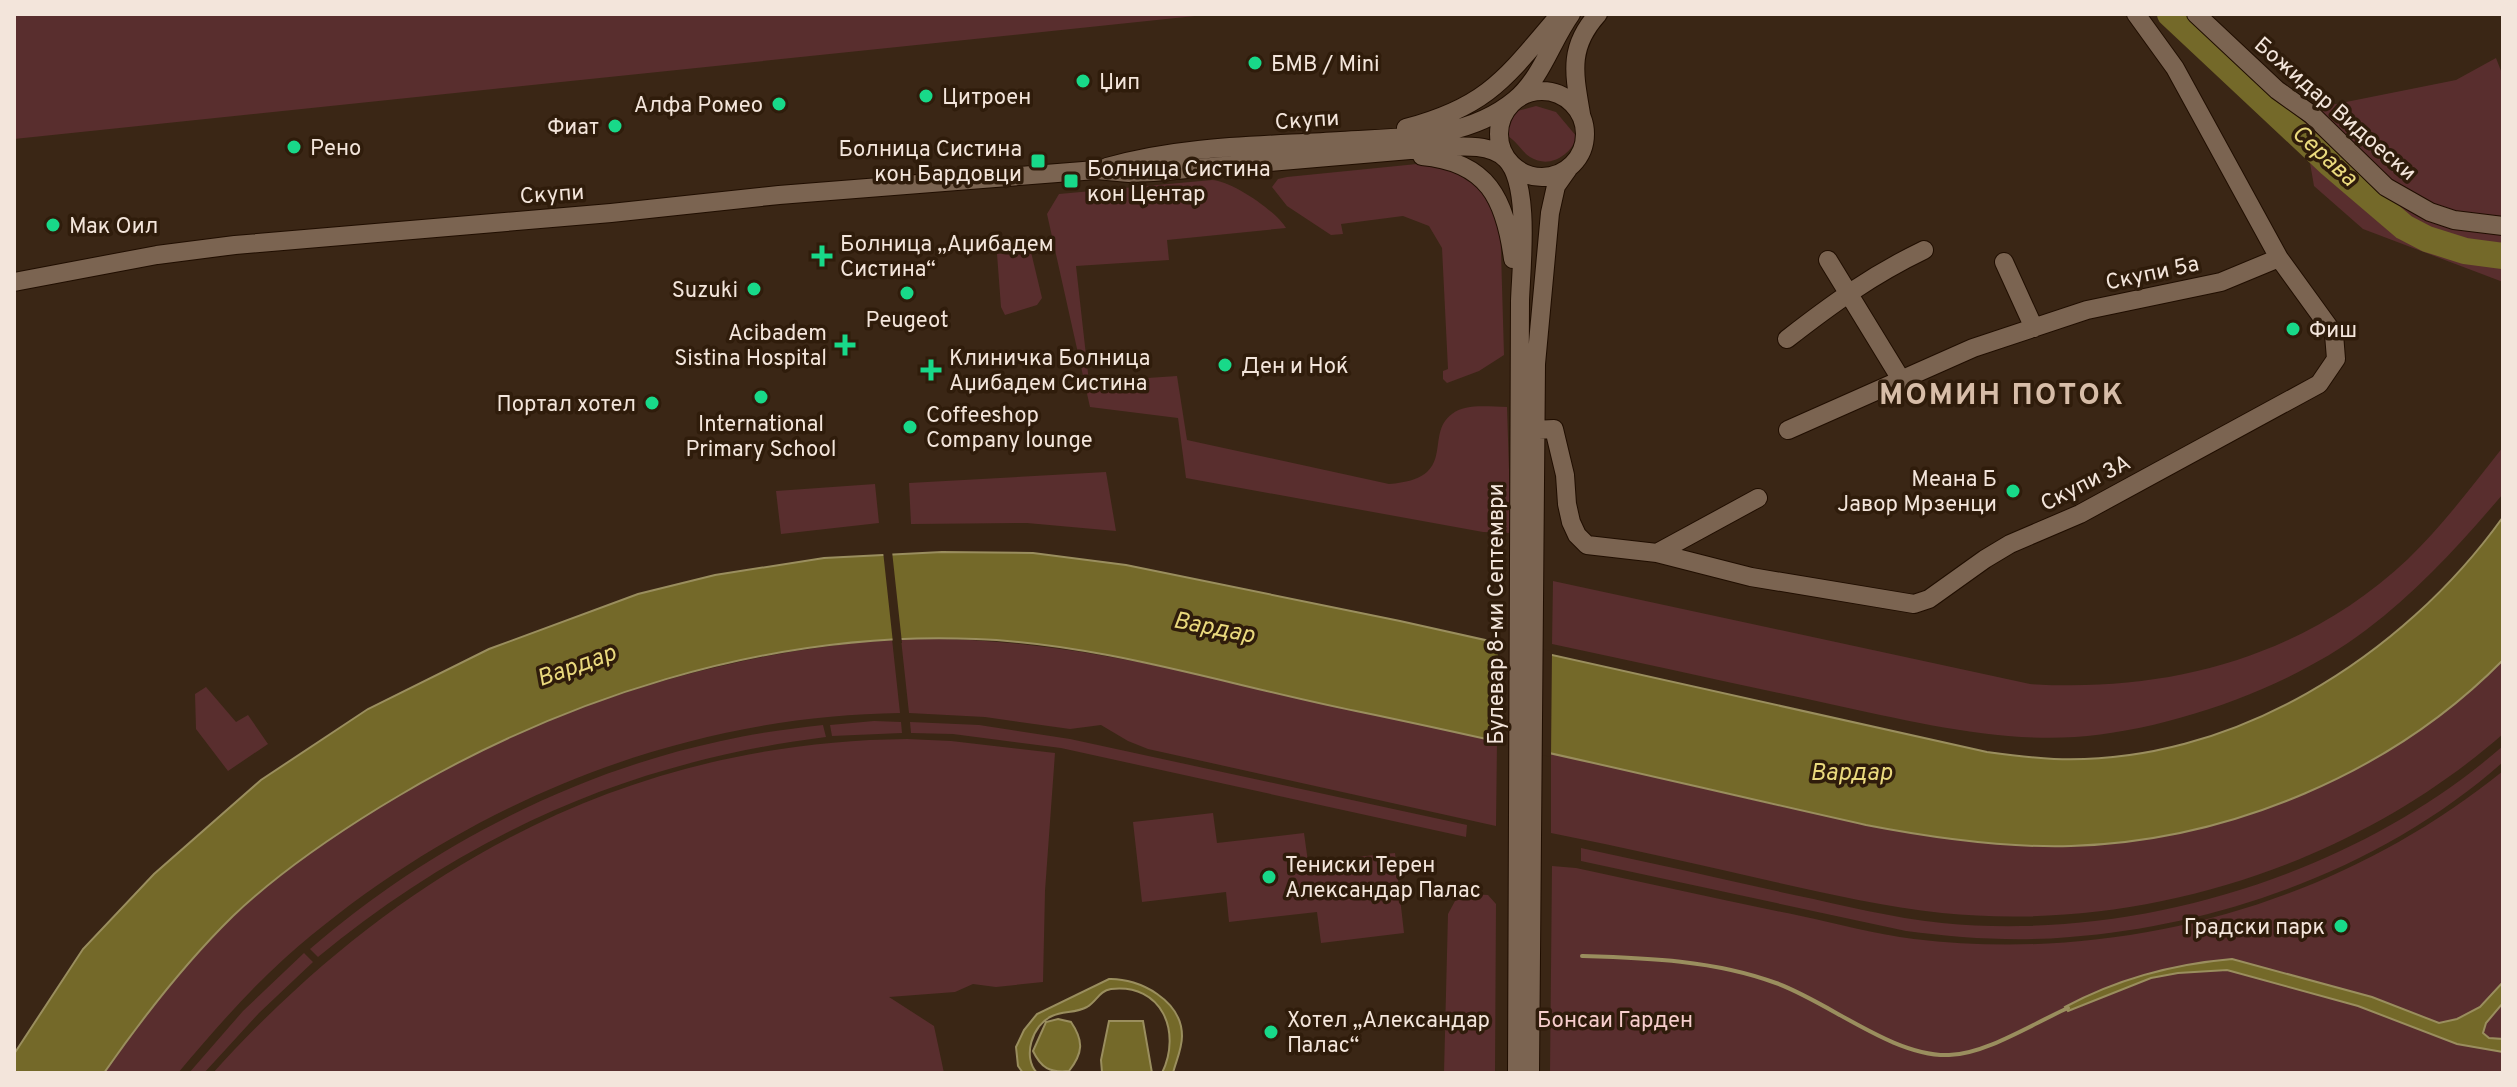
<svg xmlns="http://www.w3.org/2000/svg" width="2517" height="1087" font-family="Overpass,sans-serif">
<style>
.green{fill:#592e2e}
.water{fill:#746929;stroke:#9a8e5e;stroke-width:2}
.pier{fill:#3a2615}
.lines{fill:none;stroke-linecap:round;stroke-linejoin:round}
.stream{stroke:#9a8e5e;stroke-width:4}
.river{stroke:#746929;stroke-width:26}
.minor-casing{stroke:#200e01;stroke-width:20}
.minor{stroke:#7b6451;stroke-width:18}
.poi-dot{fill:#18d989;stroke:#2f1c0b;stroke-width:3}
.labels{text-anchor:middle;stroke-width:7;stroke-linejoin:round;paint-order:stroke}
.poi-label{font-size:22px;fill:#f3e5db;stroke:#2f1c0b;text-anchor:start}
.street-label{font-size:22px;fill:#f3e5db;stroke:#2f1c0b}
.park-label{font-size:22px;fill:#f6cdcc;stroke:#2f1c0b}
.water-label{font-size:24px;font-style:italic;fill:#ead97d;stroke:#2f1c0b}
.district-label{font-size:30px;font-weight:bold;letter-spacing:2px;fill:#d7bda8;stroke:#2f1c0b}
</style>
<rect width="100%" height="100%" fill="#3a2615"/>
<path class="green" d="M14 14H1214L14 139Z
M2496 58 2503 76V282L2363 229 2314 186 2301 111 2456 80Z
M1536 106 1556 112 1577 137C1570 156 1549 169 1530 157 1521 151 1517 141 1506 135L1507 126 1517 111Z
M1437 162 1476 181 1500 217 1504 355 1479 371 1447 383 1443 379V371L1448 369 1442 248 1429 226 1403 216 1341 224 1343 234 1331 235 1287 206 1272 187 1278 179 1287 177Z
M1212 180C1232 181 1276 211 1286 228L1167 240 1169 260 1076 266 1089 382 1177 376 1187 440 1389 484C1460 479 1423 435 1452 414 1466 403 1489 407 1507 407L1511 533 1483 532 1186 478 1178 418 1090 407 1047 214 1059 194Z
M1031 252 1042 298 1037 305 1005 315 1001 307 997 254Z
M2503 447V494C2461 543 2418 591 2366 630 2290 688 2170 730 2075 737 1992 742 1910 721 1830 704 1737 684 1645 664 1552 644L1553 581 2030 684C2169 693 2304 657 2408 559 2443 525 2473 485 2503 447Z
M1106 472 1116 531 1027 523 911 524 909 483Z
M875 484 879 523 781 534 776 491Z
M892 639 900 713C674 716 454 808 285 958 246 993 212 1033 178 1073H104C143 1016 184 962 235 915 279 873 329 839 380 807 539 709 707 655 892 639Z
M901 639C1039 635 1173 668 1306 699 1369 714 1433 726 1497 741L1496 826 1148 749 1128 741 1101 725 1070 729 985 717 909 713Z
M2503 660V734C2352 866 2142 933 1942 913 1886 907 1830 894 1775 882 1701 865 1626 848 1551 833V753L1792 809 2256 812C2348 780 2434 730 2503 660Z
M206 687 236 722 248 715 268 744 228 771 196 729 195 694Z
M874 721 901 722 902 733 832 736 830 725Z
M910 722 979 725 1070 739 1467 825 1466 837 1061 748 953 734 911 733Z
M823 725 826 737C633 761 468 833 318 957L310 949C425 849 571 773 721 741 755 733 789 729 823 725Z
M907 739 951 741 1055 753 1045 891 1043 982 996 987 973 984 955 992 889 997 934 1026 944 1073H213C398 868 626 742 907 739Z
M2503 746V762C2386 866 2224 925 2070 937 2015 942 1960 938 1906 931L1581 861V848C1652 863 1723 879 1794 895 1843 905 1892 918 1942 923 2137 942 2355 875 2503 746Z
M2503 771V1073H1550L1552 866 1576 868C1651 884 1726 901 1801 916 1838 924 1876 934 1914 939 2124 964 2338 904 2503 771Z
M1213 813 1217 843 1304 833 1308 862 1395 853 1404 933 1321 943 1317 912 1229 922 1226 892 1142 902 1133 822Z
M1469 894 1488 895 1496 904 1495 1073H1444L1448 914 1455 901Z
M304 953 313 962 259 1013 204 1073H189L243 1011Z"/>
<path class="water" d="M2503 517V660C2392 773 2229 841 2071 846 2002 848 1933 838 1866 825 1696 787 1526 746 1356 711 1231 686 1105 644 976 639 769 630 555 699 380 807 328 839 277 874 233 916 184 964 143 1017 104 1073H14V1054L83 949 154 874 261 780 368 709 489 649 638 594 715 575 824 558 942 552 1033 553 1126 565 1400 621 1987 752C2009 755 2032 758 2054 759 2231 766 2403 657 2503 517Z
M2232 959 2372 997 2439 1023 2457 1019 2480 1007 2503 982V1003L2486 1023 2483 1033 2489 1038 2503 1039V1052L2457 1044 2358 1006 2227 970 2178 973 2151 978 2068 1011 2065 1007C2117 979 2174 964 2232 959Z
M1109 979C1140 978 1182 1001 1182 1036 1182 1049 1176 1061 1173 1073H1162C1182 1032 1162 983 1111 989 1099 991 1097 1001 1087 1007 1076 1013 1063 1011 1052 1016 1032 1025 1022 1057 1037 1073H1023L1018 1066 1016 1047 1024 1030 1037 1014Z
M1058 1019 1071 1022C1084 1041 1083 1053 1069 1071 1050 1073 1041 1068 1033 1051L1046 1022Z
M1109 1021H1143L1152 1073 1102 1072 1101 1060Z"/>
<path class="pier" d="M883 551H892L902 643H893Z
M1498 640 1552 651 1551 757 1497 745Z"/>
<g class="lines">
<path class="stream" d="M1582 956C1647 958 1714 960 1776 983 1829 1002 1893 1057 1949 1055 1986 1054 2034 1023 2068 1008"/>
<path class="river" d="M2170 14 2329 163 2404 227 2427 239 2465 251 2503 256"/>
<defs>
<path id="minor" d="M2196 14 2277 90 2312 115 2386 187 2430 212 2454 220 2503 226
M1499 134a43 43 0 1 1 86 0a43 43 0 1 1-86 0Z
M1581 114C1574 73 1568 47 1598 14
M1406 128C1486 107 1505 79 1556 19
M1422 156C1488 162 1505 199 1513 259
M1107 167C1183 145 1263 146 1341 141 1401 137 1467 140 1515 100 1542 77 1551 42 1571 14
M1828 260 1902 381
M2004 262 2034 328
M14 282 157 255 235 245 611 213 779 195 1096 170 1129 173 1153 172 1445 147C1463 146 1492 144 1506 159 1531 184 1521 268 1520 301L1517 1073
M1787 339C1832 304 1872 275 1924 250
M1534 430 1554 429 1565 475 1567 504 1571 522 1577 535 1587 545 1657 553 1751 577 1914 604 1929 599 1985 559 2010 544 2080 514 2319 384 2336 359 2334 334 2279 258 2175 68 2136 14
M1788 430 1973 348 2087 310 2221 282 2279 258
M1657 553 1758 498
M1530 1073 1536 364 1550 213 1556 186 1568 169"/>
</defs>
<use href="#minor" class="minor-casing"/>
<use href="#minor" class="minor"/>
</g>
<g class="poi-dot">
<circle cx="1255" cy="63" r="8"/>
<circle cx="1083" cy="81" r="8"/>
<circle cx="926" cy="96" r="8"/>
<circle cx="779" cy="104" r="8"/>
<circle cx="615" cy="126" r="8"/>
<circle cx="294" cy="147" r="8"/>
<rect x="1030" y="153" width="16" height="16" rx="4"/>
<rect x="1063" y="173" width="16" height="16" rx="4"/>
<circle cx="53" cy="225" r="8"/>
<path d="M818 244h8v8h8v8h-8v8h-8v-8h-8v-8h8z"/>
<circle cx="754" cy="289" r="8"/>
<circle cx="907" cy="293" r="8"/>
<circle cx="2293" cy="329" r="8"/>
<path d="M841 333h8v8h8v8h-8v8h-8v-8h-8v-8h8z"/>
<circle cx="1225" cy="365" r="8"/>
<path d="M927 358h8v8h8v8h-8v8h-8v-8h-8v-8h8z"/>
<circle cx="761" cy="397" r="8"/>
<circle cx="652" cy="403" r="8"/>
<circle cx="910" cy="427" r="8"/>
<circle cx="2013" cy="491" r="8"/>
<circle cx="1269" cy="877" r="8"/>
<circle cx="2341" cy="926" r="8"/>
<circle cx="1271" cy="1032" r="8"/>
</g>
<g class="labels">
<g class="poi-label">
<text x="1271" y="71">БМВ / Mini</text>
<text x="1099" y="89">Џип</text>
<text x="942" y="104">Цитроен</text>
<text x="763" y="112" text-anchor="end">Алфа Ромео</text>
<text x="599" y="134" text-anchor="end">Фиат</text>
<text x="310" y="155">Рено</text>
<text x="1022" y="156" text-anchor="end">Болница Систина<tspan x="1022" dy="25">кон Бардовци</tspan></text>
<text x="1087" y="176">Болница Систина<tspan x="1087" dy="25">кон Центар</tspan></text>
<text x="69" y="233">Мак Оил</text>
<text x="840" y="251">Болница „Аџибадем<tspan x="840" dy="25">Систина“</tspan></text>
<text x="738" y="297" text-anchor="end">Suzuki</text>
<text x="907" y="327" text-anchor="middle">Peugeot</text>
<text x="2309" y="337">Фиш</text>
<text x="827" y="340" text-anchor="end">Acibadem<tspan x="827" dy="25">Sistina Hospital</tspan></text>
<text x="949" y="365">Клиничка Болница<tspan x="949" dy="25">Аџибадем Систина</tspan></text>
<text x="1241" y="373">Ден и Ноќ</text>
<text x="636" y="411" text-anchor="end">Портал хотел</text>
<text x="926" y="422">Coffeeshop<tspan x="926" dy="25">Company lounge</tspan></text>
<text x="761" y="431" text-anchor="middle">International<tspan x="761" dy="25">Primary School</tspan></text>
<text x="1997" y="486" text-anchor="end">Меана Б<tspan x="1997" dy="25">Јавор Мрзенци</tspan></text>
<text x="1285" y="872">Тениски Терен<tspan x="1285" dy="25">Александар Палас</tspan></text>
<text x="2325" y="934" text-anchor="end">Градски парк</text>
<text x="1287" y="1027">Хотел „Александар<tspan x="1287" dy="25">Палас“</tspan></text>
</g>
<g class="street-label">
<text transform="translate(2336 108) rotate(41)" y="8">Божидар Видоески</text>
<text transform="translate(1307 119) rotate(-4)" y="8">Скупи</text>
<text transform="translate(552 193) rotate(-4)" y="8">Скупи</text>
<text transform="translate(2152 272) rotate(-12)" y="8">Скупи 5а</text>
<text transform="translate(2085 482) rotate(-27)" y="8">Скупи 3А</text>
<text transform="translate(1495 614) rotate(-90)" y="8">Булевар 8-ми Септември</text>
</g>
<g class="park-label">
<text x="1615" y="1027">Бонсаи Гарден</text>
</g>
<g class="water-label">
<text transform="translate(2325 155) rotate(42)" y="8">Серава</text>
<text transform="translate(1214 627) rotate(11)" y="8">Вардар</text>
<text transform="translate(576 665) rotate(-20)" y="8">Вардар</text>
<text x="1851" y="780">Вардар</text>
</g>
<g class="district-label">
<text x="2002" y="404">МОМИН ПОТОК</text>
</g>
</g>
<rect width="2517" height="1087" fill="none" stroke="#f3e5db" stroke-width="32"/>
</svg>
